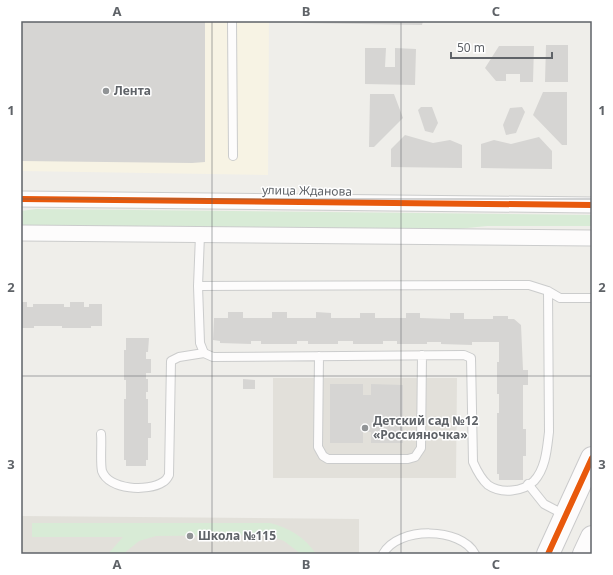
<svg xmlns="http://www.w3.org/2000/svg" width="613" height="575" font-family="'Noto Sans',sans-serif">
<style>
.commercial{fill:#f7f3e4}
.education{fill:#e2e0da}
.green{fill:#d8ebd6}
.building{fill:#d6d5d3}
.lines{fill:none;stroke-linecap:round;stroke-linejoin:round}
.lane-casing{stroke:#cbcccc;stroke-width:10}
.street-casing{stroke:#cbcccc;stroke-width:17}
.secondary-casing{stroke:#cacacb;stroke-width:24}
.lane{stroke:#fdfcfc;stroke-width:8}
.street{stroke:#fdfcfc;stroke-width:15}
.secondary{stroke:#fdfcfc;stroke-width:22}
.cycleway-casing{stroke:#fff;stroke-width:8}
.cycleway{stroke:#e8590c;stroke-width:6}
.grid{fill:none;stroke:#5f6368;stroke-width:1;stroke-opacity:0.55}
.poi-dot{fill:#919496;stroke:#fff;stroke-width:1.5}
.labels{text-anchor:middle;stroke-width:3;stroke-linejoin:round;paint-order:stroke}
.poi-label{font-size:12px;font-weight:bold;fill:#5f6368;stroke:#fff;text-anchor:start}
.street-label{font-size:12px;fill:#5f6368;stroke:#fff}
.neatline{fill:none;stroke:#5f6368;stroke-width:1.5}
.grid-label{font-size:13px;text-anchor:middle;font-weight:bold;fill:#5f6368}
</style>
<rect width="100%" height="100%" fill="#efeeea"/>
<path class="commercial" d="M21 21H269L268 175 21 171Z"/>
<path class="education" d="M273 378H457L456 478H273Z
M21 516 359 519V554H21Z"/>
<path class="green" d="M36 209 592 215V226H487L438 231 21 226V211Z
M32 523H270C289 528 305 537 316 554H301L284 541 268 535 156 536 139 541 123 554H108L123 537H32Z"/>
<path class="building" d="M21 21H205V162L192 163 21 161Z
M300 21H423L422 25 300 23Z
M546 45H568V82H545Z
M499 46H534L533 82H520V74H506V81H496L485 68Z
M365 48H386L385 67H395V48L416 49 415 85 365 84Z
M543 92H567V145H562L533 115Z
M370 94H394L403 118 374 147H369Z
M421 107H432L438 123 433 133 425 131 418 110Z
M522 107 525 112 516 133 506 135 503 125 510 108Z
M405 135 433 143 450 140 462 145V168L391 167V149Z
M539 137 552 151V169L481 168V144L494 140 511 144Z
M21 302H27V307H33V304H64V307H70V302H84V307H89V304H102V326H91V328H62V326H34V328H21Z
M228 312H243V318H272V312H287V318H316V312L331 313V318H360V313H375V318H406V313H420V318L450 319V313H464V319H493V316H508V319H514L521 325 523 370H528V385H523V429H526V456H523V480H499V474H497V413H499V394H497V362H499V342H472V345L441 344V342H427V344H397V341H383V344H353V341H338V344H308V341H297V344H261V341H251V344L220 343V341L213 340 214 318H228Z
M126 338H149L148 352H146V359H151V373H146V379H148V392H146V399H148V423H151V438H148V460H146V466H126V460H124V399H126V380H124V350H126Z
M243 379 255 380V389H243Z
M330 384H363V395H371V384L403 385V443H371V432H363V443H330Z"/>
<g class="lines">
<defs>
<path id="lane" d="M232 21 233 156
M200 235 198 286 200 343 204 353 213 357 464 355 471 358 473 462C477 471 481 479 488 485 501 494 523 492 534 481 546 468 547 448 549 432L548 291
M198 286 529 285 548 291 560 298H592
M319 356 318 447 323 456 328 459H408L415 457 421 448 422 355
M101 434C102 443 100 462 102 471 109 490 148 492 163 482 165 481 168 477 169 475L171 361 179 357 204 353
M528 484 544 504 565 515
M383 554C398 526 461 527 475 554"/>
<path id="street" d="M21 199 592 205
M21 233 592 238"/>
<path id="secondary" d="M548 554 592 458
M584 554 592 537"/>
</defs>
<use href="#lane" class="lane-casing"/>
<use href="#street" class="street-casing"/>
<use href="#secondary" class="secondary-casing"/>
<use href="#lane" class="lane"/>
<use href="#street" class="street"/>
<use href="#secondary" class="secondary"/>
<defs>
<path id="cycleway" d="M21 199 592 205
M548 554 592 458"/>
</defs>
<use href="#cycleway" class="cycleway-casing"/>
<use href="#cycleway" class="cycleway"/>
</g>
<path class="grid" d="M212 21V554M401 21V554M21 199H592M21 376H592"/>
<g class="poi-dot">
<circle cx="106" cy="91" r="4"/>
<circle cx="365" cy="428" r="4"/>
<circle cx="190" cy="536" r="4"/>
</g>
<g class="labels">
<g class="poi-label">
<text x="114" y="95">Лента</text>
<text x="373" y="425">Детский сад №12<tspan x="373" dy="14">«Россияночка»</tspan></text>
<text x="198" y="540">Школа №115</text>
</g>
<g class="street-label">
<text transform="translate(307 191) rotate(1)" y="4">улица Жданова</text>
</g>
</g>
<rect width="613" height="575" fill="none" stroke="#ffffff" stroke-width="44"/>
<path d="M451 52v6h101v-6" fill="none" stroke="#5f6368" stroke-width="2"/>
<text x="457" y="52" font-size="12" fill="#5f6368" stroke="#ffffff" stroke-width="3" paint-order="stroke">50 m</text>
<rect x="22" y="22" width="569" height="531" class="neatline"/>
<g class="grid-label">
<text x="117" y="16">A</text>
<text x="306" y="16">B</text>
<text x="496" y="16">C</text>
<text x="11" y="115">1</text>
<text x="602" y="115">1</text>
<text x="11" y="292">2</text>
<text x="602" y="292">2</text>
<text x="11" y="469">3</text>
<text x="602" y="469">3</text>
<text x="117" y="569">A</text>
<text x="306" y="569">B</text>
<text x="496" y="569">C</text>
</g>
</svg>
